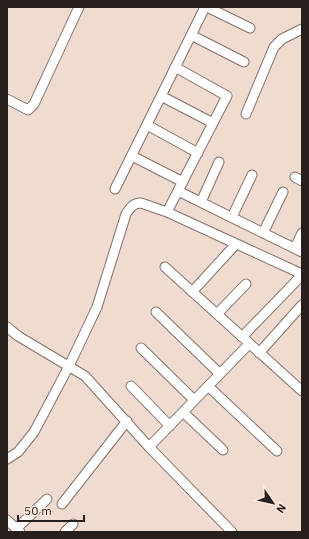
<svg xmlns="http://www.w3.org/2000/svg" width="309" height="539" font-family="'IBM Plex Sans',sans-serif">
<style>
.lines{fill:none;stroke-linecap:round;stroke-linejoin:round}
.street-casing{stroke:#837168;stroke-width:11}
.street{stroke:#fff;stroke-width:9}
</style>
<rect width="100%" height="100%" fill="#f0dbd1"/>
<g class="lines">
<defs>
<path id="street" d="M207 7 250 28
M191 35 244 62
M161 96 213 123
M7 99 28 110 34 104 79 7
M246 114 274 47 282 39 302 29
M147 125 198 153
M132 156 183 182
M295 177 302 181
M115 189 205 7
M178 191 302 252
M201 202 219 162
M167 212 227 96 175 67
M232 217 252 175
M263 233 283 192
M295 248 302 233
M165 267 302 391
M192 292 236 244
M156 312 220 374
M217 314 246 284
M7 327 18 336 85 376 149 447 232 532
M242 337 302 275
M141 348 194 400
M259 353 302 305
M131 386 170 426
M208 386 277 451
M183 412 223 450
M149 447 249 344
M7 459 18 452 34 432 69 366 97 307 126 214C130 208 133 203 141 203L167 212 302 274
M62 504 127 421
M7 520 20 532
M16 529 47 499
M65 532 73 524"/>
</defs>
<use href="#street" class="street-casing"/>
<use href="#street" class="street"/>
</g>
<rect width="309" height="539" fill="none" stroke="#261f1b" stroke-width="16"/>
<g transform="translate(273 503) rotate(124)" stroke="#fde8de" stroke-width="3" paint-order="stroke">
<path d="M0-3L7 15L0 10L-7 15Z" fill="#261f1b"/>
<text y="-6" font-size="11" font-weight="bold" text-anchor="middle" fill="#261f1b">N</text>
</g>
<path d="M18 515v6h66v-6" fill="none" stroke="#261f1b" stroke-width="2"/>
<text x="24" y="515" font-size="12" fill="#261f1b" stroke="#fde8de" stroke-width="3" paint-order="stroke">50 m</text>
</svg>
